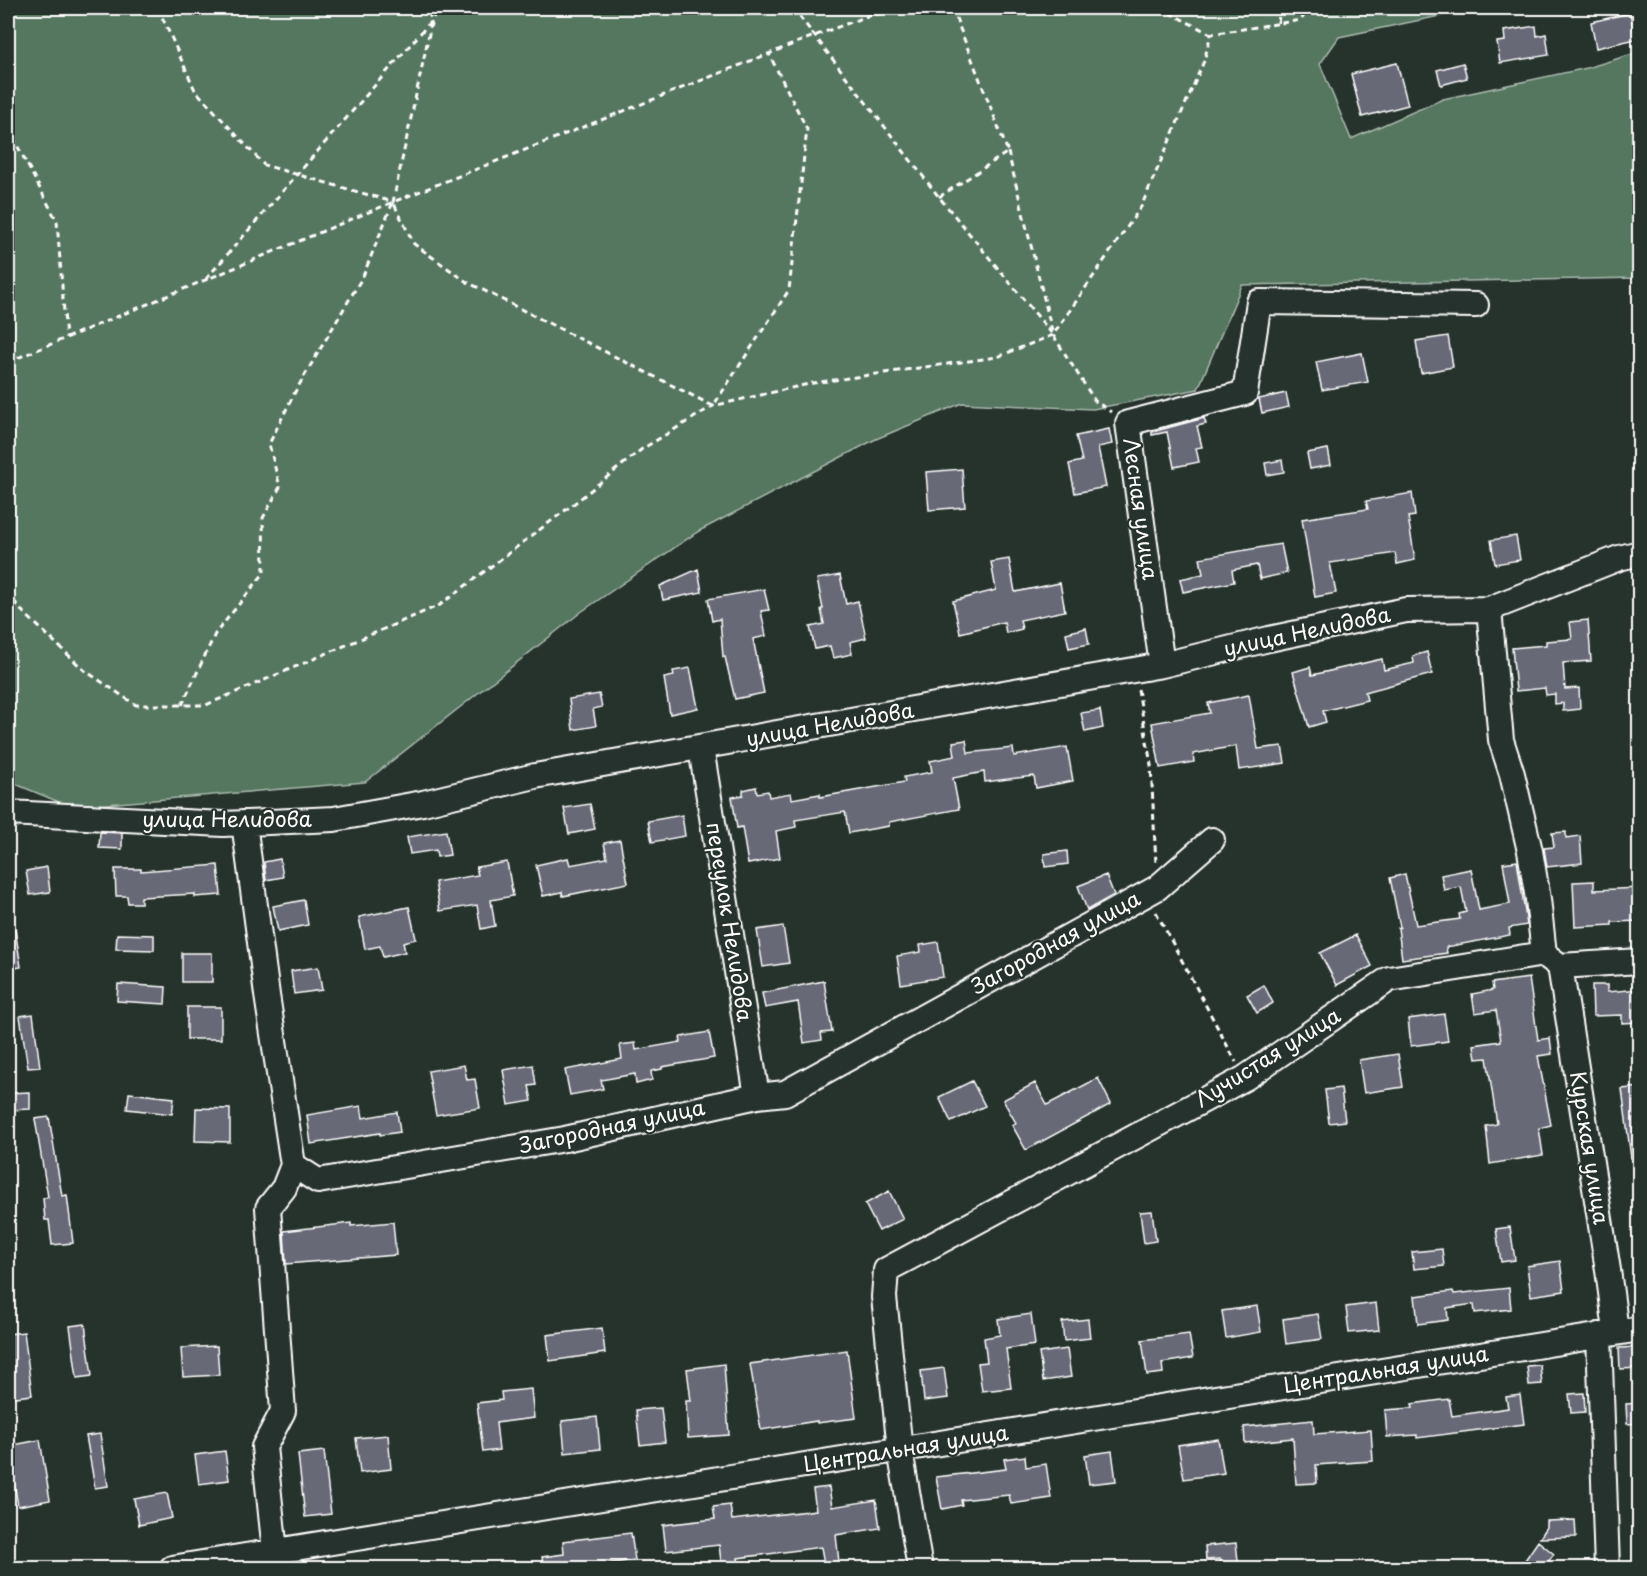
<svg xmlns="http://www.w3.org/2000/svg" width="1647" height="1576" font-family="'Playpen Sans',sans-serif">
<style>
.green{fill:#55765f;stroke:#aabaaf;stroke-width:1.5}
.building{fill:#676976;stroke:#fff;stroke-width:1.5}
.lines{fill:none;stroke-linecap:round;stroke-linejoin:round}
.minor-casing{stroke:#fff;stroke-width:28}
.path{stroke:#fff;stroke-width:3;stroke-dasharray:6 4.5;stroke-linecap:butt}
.minor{stroke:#26332d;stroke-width:24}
.labels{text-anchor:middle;stroke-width:4.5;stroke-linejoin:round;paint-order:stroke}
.street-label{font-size:21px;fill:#fff;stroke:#26332d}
</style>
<rect width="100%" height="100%" fill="#26332d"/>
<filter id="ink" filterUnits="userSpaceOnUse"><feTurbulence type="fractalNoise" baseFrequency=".0167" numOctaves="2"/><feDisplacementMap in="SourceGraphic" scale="12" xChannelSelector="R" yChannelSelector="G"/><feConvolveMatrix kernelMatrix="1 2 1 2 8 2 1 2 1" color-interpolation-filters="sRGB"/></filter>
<g filter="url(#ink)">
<path class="green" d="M8 8H1478L1339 37 1320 64 1351 139 1443 99 1587 68 1639 52V278L1242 285 1198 389 1093 409 962 403 876 439 699 531 581 612 365 782 71 807 8 781Z"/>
<path class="building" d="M1630 13 1636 39 1596 48 1591 22Z
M1536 26 1537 36 1546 34 1549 55 1500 63 1497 42 1505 41 1504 31Z
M1397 63 1408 105 1362 117 1351 74Z
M1463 63 1467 78 1441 85 1437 70Z
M1448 336 1453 367 1421 373 1416 341Z
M1362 353 1368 382 1322 390 1316 362Z
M1286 393 1289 407 1262 413 1259 399Z
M1204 418 1206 424 1197 426 1202 447 1196 448 1199 462 1174 467 1167 432 1152 435V432Z
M1109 429 1112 444 1098 447 1106 487 1075 493 1069 464 1082 461 1076 436Z
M1328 449 1331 465 1310 469 1307 453Z
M1282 460 1284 472 1267 475 1265 463Z
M962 469 965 507 929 510 926 472Z
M1412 493 1415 516 1408 517 1415 560 1397 564 1395 553 1330 563 1336 593 1315 597 1302 519 1368 509 1366 501Z
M1516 536 1520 560 1495 564 1491 540Z
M1281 544 1287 573 1260 579 1257 565 1232 570 1234 582 1183 592 1180 579 1203 574 1200 558Z
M1009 559 1015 592 1060 583 1065 611 1020 620 1022 629 1006 633 1004 622 960 633 953 601 996 590 991 562Z
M698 569 702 592 663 600 660 586Z
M840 575 846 604 858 601 866 638 850 642 852 654 833 658 830 646 815 649 810 627 824 624 821 609H823L817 579Z
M764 589 769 610 761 611 766 636 753 639 764 693 735 699 725 657H723L720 619 712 621 708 599Z
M1588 620 1591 661 1563 663 1565 689 1579 688 1580 709 1563 711V703L1555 704V694L1546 695 1545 688 1516 691 1512 648 1546 645V641L1572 639 1570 622Z
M1086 628 1089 644 1069 648 1066 633Z
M1427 652 1432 674 1365 692 1367 700 1323 711 1326 722 1309 727 1293 672 1310 667 1312 675 1382 659 1384 670 1414 663 1413 656Z
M690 668 698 708 670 714 664 678 674 676 673 671Z
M599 694 602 707 593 709 596 726 573 730 569 699Z
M1249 695 1258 749 1282 746 1285 763 1239 770 1236 746 1193 754 1194 762 1160 768 1152 723 1210 713 1208 703Z
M1100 710 1103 728 1085 732 1081 713Z
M966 740 968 753 1013 748 1014 756 1067 747 1073 781 1036 788 1034 776 985 782 984 772 953 778 959 809 889 822V826L849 833 845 812 795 820 796 827 776 831 780 858 748 864 742 827 737 828 732 797 743 795V790L756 787 757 793 768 791 769 797 791 793 792 799 820 794V797L905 782 904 777 932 772 930 761 955 756 953 742Z
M590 804 595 829 569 834 564 808Z
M682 815 685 836 652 842 648 821Z
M446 831 450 855 437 857 436 850 410 854 407 837Z
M100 832 122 833V849L99 848Z
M1566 832V838L1580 836 1582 863 1547 867 1544 848 1554 847 1552 833Z
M620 840 628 883 563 896 562 892 543 896 536 865 568 858 570 865 607 858 604 843Z
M1067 851 1068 864 1045 867 1044 854Z
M280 859 283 877 266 880 264 862Z
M1517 861 1527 925 1509 928 1510 935 1446 947 1447 953 1402 959 1398 928 1400 927 1390 878 1405 874 1416 925 1460 919 1459 914 1466 912 1461 887 1444 890 1441 875 1471 869 1479 910 1510 904 1503 863Z
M507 862 513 896 491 900 495 926 481 929 477 905 440 911 435 882 478 875 476 867Z
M218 865 221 895 195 897V894L141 897V903H128L127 896H116L115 869H141V871Z
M47 867 50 892 30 895 26 871Z
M1106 875 1114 895 1087 910 1078 886Z
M1594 881V890L1640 888V921L1612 922V925L1575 927 1573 882Z
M304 900 308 925 278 931 273 906Z
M409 907 416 939 403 942 405 952 383 957 380 946 365 949 359 917Z
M783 926 789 963 763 967 757 930Z
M8 929H15L21 967 9 969Z
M117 934 154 935V950L116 949Z
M1356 935 1372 966 1337 985 1320 953Z
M938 942 943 977 901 984 897 956 921 952 920 945Z
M182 953H212V982H182Z
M318 967 322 990 294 994 291 971Z
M1529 978 1538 1040 1550 1038 1552 1054 1538 1056 1551 1125 1539 1128 1543 1155 1490 1164 1486 1126 1497 1124 1487 1058 1476 1059 1474 1045 1501 1041 1496 1010 1475 1013 1472 994 1493 990 1492 983Z
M824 981 832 1032 821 1033 822 1040 804 1043 798 1002 765 1008 762 993Z
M118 984 166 987 165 1004 117 1001Z
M1264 985 1273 1003 1257 1013 1247 995Z
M1592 985H1607V992L1640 989V1022L1622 1023V1015L1593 1016Z
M187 1007H221V1039H187Z
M33 1014 40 1067 28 1068 20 1016Z
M1444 1014 1448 1041 1411 1046 1408 1019Z
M709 1032 714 1058 662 1067V1069L651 1071 652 1080 636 1084 635 1074 601 1080 603 1089 570 1095 565 1070 622 1059 620 1045 635 1043 636 1050 681 1042 680 1037Z
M1398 1054 1403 1087 1364 1093 1359 1060Z
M464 1065 467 1080 475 1079 480 1108 436 1115 428 1071Z
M533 1065 536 1085 529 1086 532 1101 509 1105 503 1070Z
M1098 1078 1111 1104 1026 1150 1012 1125 1016 1123 1003 1100 1035 1083 1047 1105Z
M972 1081 985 1106 951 1122 939 1097Z
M1640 1087V1158H1631L1622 1089Z
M1341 1088 1345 1121 1329 1123 1325 1090Z
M30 1092V1109L8 1110V1093Z
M129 1093 174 1098 172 1114 127 1109Z
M361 1106 363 1118 397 1112 400 1132 380 1135V1133L311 1144 307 1115Z
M196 1108 230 1109V1142L195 1141Z
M49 1117 62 1196 67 1195 73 1243 52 1245 49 1220H45L43 1198 48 1197 35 1119Z
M889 1191 903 1219 879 1231 865 1204Z
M1152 1211 1156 1241 1144 1243 1140 1212Z
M393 1222 396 1255 286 1264 284 1231 351 1223V1226Z
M1510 1227 1515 1260 1501 1262 1496 1229Z
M1442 1249 1444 1266 1414 1269 1412 1252Z
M1560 1261 1564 1291 1531 1296 1527 1266Z
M1509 1288 1511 1309 1475 1313 1474 1304 1447 1308 1448 1320 1418 1324 1415 1296 1453 1291 1454 1294Z
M1376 1303 1379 1330 1349 1333 1346 1307Z
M1257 1306 1261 1332 1226 1338 1222 1311Z
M1031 1314 1035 1345 1006 1349 1011 1388 982 1391 978 1363 987 1362 984 1338 1000 1335 998 1319Z
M1318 1314 1322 1339 1286 1344 1283 1319Z
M1088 1319 1090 1338 1064 1341 1062 1322Z
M85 1324 92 1376 77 1378 70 1326Z
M602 1328 605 1353 550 1361 547 1335Z
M24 1332 32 1395 8 1398V1334Z
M1189 1334 1193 1358 1162 1363 1163 1373 1147 1375 1142 1340Z
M217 1346 219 1375 183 1377 181 1348Z
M1640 1347V1368L1620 1369 1619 1348Z
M1067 1349 1071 1377 1043 1381 1039 1353Z
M847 1350 856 1418 817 1423V1421L761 1430 750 1364Z
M724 1364 729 1435 688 1438 686 1401H691L687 1369Z
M1540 1365 1542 1384 1529 1385 1527 1366Z
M944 1368 948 1398 924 1401 921 1371Z
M531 1389 534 1418 496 1423 499 1450 483 1452 477 1403 502 1400 501 1392Z
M1584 1393 1585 1412 1571 1413 1569 1394Z
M1520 1395 1524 1424 1417 1438V1435L1387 1437 1385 1410 1413 1408 1412 1404 1449 1399 1452 1416 1508 1408 1506 1397Z
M1640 1403V1423L1627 1424 1626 1404Z
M661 1408 665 1442 640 1445 636 1410Z
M597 1417 600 1449 565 1453 562 1421Z
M1313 1420 1314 1434 1371 1430 1373 1461 1316 1465 1317 1483 1296 1484 1293 1438 1245 1443 1244 1427Z
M100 1434 108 1486 95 1488 86 1436Z
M388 1435 391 1469 360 1473 356 1438Z
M1218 1439 1224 1473 1184 1479 1178 1445Z
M40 1440 50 1500 18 1506 8 1446Z
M225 1451 229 1480 199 1484 195 1455Z
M324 1451 331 1514 305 1517 298 1454Z
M1112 1451 1116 1481 1089 1484 1085 1455Z
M1025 1456 1026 1467 1046 1464 1051 1498 1011 1504 1009 1495 961 1500 962 1505 942 1509 936 1477 1006 1469 1004 1459Z
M829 1487 832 1507 876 1500 880 1528 836 1535 839 1562 824 1564 821 1547 738 1558 739 1569H722L719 1545 666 1551 663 1525 715 1519 713 1507 730 1505 732 1520 816 1510 813 1489Z
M167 1493 172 1518 139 1525 134 1499Z
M1575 1520 1576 1537 1540 1538 1547 1527V1521Z
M631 1533 635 1560 583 1567V1569H544L542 1557 564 1554 563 1541Z
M1538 1541 1554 1554 1546 1564 1547 1569H1519Z
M1236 1543 1239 1569H1221L1220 1559 1206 1560 1205 1546Z"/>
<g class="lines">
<defs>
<path id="minor" d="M1489 609 1501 740 1512 774 1530 851 1538 899 1544 954
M1162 665 1128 423 1245 393 1259 302 1476 305
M701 748 757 1096
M8 813 223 824 334 819 423 803 535 776 1162 665 1269 639 1406 610 1489 609 1619 558 1640 553
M244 823 267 995 293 1165 318 1181 565 1139 757 1096 785 1093 1157 888 1212 840
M1560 966 1608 1270 1616 1331
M1599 1335 1607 1568
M275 1552 264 1447 283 1411 268 1208 284 1188 293 1165
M172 1568 1640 1329
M920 1568 900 1450 884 1297 886 1270 1245 1078 1389 979 1544 954 1560 966 1640 961"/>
</defs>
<use href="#minor" class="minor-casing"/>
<path class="path" d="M158 8 195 90 264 165 393 202 432 20 438 8
M793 8 939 197 1053 335
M1160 8 1211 34
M1278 23 1280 8
M8 128 57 221 66 338
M1008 152 1053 335 1095 401 1111 412
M939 197 1008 152 952 8
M206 279 432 20 426 8
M8 362 393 202 814 36 870 15 920 8
M8 593 21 610 84 670 136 705H206L440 605 571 506 642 449 713 406 813 383 997 357 1053 335 1141 207 1204 61 1211 34 1301 20 1309 8
M1138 689 1151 765 1156 864
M182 705 215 634 264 573 263 518 280 487 269 444 295 392 363 276 393 202 414 244 467 282 713 406 789 290 807 129 769 54
M1156 912 1236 1062"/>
<use href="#minor" class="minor"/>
</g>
</g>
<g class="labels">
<g class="street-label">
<text transform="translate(1140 509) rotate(82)" y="7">Лесная улица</text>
<text transform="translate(1307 632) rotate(-12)" y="7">улица Нелидова</text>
<text transform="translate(830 725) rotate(-10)" y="7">улица Нелидова</text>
<text x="227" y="827">улица Нелидова</text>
<text transform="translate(729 922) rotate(81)" y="7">переулок Нелидова</text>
<text transform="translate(1056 943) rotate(-29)" y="7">Загородная улица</text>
<text transform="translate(1268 1058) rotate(-32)" y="7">Лучистая улица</text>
<text transform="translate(612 1127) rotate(-12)" y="7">Загородная улица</text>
<text transform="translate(1589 1148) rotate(81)" y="7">Курская улица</text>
<text transform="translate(1386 1370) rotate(-9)" y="7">Центральная улица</text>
<text transform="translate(906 1449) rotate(-9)" y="7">Центральная улица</text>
</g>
</g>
<rect width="1647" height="1576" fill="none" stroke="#26332d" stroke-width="30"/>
<rect x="15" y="15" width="1617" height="1546" fill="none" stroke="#fff" stroke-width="2" filter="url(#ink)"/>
</svg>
